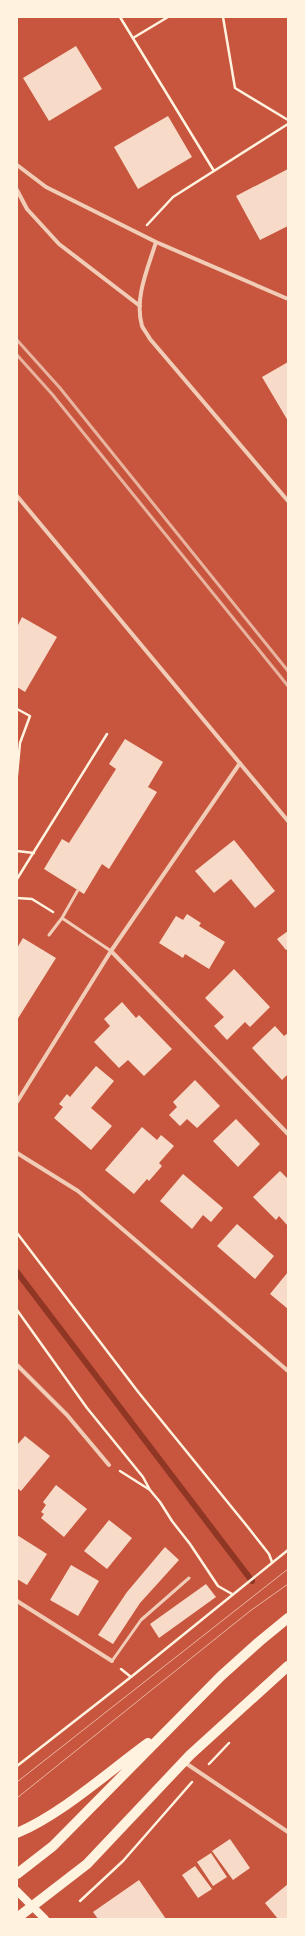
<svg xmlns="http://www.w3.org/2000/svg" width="305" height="1936" font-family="Quicksand,sans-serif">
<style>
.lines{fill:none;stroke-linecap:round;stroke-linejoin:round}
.stream{stroke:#8f3625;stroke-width:6}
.building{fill:#f7dbc8}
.path{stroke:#fff3e0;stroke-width:2.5}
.service{stroke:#f1ccb7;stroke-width:3}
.minor{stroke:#f1ccb7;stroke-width:4}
.secondary{stroke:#fff3e0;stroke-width:8}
.primary{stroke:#fff3e0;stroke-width:10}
.tram{stroke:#e9b49f;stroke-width:1}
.rail{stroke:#e9b49f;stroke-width:3}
</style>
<rect width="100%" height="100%" fill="#c8553d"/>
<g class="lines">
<path class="stream" d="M17 1272 252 1581"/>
</g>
<path class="building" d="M76 46 102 89 49 121 23 78Z
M168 116 192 157 138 189 114 147Z
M288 169V226L260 240 236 196Z
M288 362V421L262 377Z
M22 617 57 637 25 692 17 687V627Z
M125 739 163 762 148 787 157 792 109 869 102 864 84 894 44 869 62 839 69 843 116 769 109 764Z
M234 840 275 891 255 908 231 879 214 893 195 871Z
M187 914 201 923 199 926 225 942 209 969 185 954 183 958 159 943 176 916 183 920Z
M288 931V949L286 950 277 939Z
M23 938 56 958 17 1020V948Z
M234 969 270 1007 250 1027 245 1022 227 1040 214 1026 224 1017 205 998Z
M122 1002 136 1018 139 1015 172 1049 144 1076 128 1060 119 1068 94 1042 110 1026 104 1019Z
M275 1026 284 1036 288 1033V1074L282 1080 252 1048Z
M96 1066 114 1081 91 1108 112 1126 91 1150 54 1118 63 1107 59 1104 67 1094 70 1097Z
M195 1080 220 1106 197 1128 187 1119 180 1126 169 1115 177 1107 173 1102Z
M236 1119 260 1144 238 1167 213 1141Z
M142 1127 157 1140 161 1135 174 1146 159 1163 162 1166 149 1181 147 1179 134 1194 105 1170Z
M280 1171 288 1179V1226L279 1216 276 1220 253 1197Z
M183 1174 223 1208 211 1222 203 1215 192 1229 160 1201Z
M237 1224 274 1256 255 1279 217 1246Z
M288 1272V1309L270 1294Z
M25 1436 50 1456 21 1491 17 1488V1445Z
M56 1485 87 1509 64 1537 41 1518 44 1514 41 1512 46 1505 43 1502Z
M109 1520 132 1538 107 1569 84 1551Z
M17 1535 47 1554 27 1585 17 1579Z
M165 1547 179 1560 140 1603 113 1644 98 1635 127 1592Z
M71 1565 99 1581 78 1616 50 1600Z
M206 1584 216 1597 159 1638 150 1624Z
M230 1839 250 1868 233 1880 212 1851Z
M211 1853 227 1877 213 1886 197 1862Z
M195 1866 212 1889 198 1898 182 1875Z
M139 1880 166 1919H98L93 1912Z
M288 1884V1919H278L265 1903Z"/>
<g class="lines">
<path class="path" d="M120 17 214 171
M223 17 235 88 288 120
M133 38 168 17
M147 225 173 197 288 124
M17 709 30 716 20 743 17 775
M17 851 34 853
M17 879 107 734
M17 898 32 899 53 912
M17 1233 139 1393 247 1526 269 1554 272 1562
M17 1310 87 1408 143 1477 150 1490 160 1502 172 1521 190 1544 218 1586 232 1594
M120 1471 150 1490
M121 1669 131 1677
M209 1764 229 1743
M17 1766 131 1677 288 1550
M80 1901 123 1861 192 1782"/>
<path class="service" d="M62 918 78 890
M49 935 62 918 111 951
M112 1661 141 1620 189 1578"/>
<path class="minor" d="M17 165 46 187 156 242 288 299
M17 190 27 209 59 244 140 306
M156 242C148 268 134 298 142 326 144 330 148 335 150 339L288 501
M17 496 288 821
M111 951 288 1134
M17 1102 111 951 240 763
M17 1153 78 1191 288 1371
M17 1365 67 1415 109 1465
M17 1601 112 1661
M184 1762 288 1832"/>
<path class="secondary" d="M17 1891 45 1919"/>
<path class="primary" d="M17 1833C62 1814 108 1772 148 1743
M17 1874 53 1846 221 1676 260 1641 288 1618
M17 1918 87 1864 190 1755 288 1666"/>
<path class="tram" d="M17 1782 288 1569
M17 1798 250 1611 288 1584"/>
<path class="rail" d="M17 340 60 388 288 671
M17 355 52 394 288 686"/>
</g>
<rect width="305" height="1936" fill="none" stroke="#fff3e0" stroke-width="36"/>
</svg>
